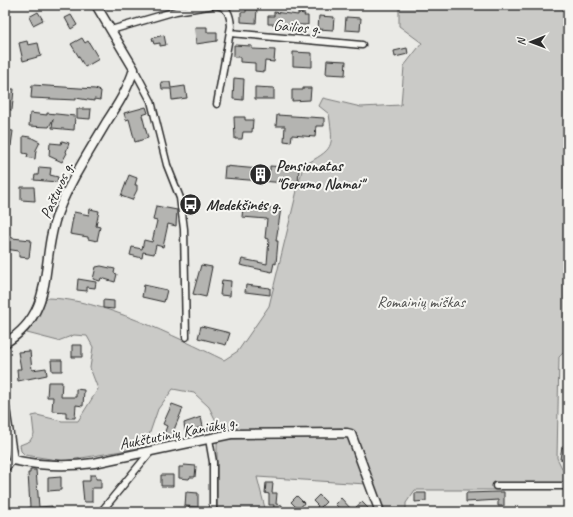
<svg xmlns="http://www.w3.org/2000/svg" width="573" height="517" font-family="Caveat,sans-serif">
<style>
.green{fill:#cacac7;stroke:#7a7a79}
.building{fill:#b4b4b1;stroke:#2b2b2b}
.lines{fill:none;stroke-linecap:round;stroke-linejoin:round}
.minor-casing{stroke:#2b2b2b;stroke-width:9}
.tertiary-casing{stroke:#2b2b2b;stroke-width:11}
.minor{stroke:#f6f6f2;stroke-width:6}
.tertiary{stroke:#f6f6f2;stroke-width:8}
.labels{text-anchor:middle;stroke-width:4;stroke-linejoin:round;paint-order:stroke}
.street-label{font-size:16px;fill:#2b2b2b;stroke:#f6f6f2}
.poi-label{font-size:16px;font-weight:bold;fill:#2b2b2b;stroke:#f6f6f2;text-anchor:start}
.park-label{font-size:16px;fill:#535352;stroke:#f6f6f2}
</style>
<rect width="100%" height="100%" fill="#eaeae6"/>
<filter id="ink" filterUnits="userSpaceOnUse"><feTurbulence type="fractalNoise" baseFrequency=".025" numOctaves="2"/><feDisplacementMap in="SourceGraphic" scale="8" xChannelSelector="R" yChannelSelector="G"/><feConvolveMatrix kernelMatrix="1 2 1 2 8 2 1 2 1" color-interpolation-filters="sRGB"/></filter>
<g filter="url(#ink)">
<path class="green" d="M399 5H568V348L559 357 557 458 564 472 568 474V486L495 490H415L406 503V512H384L350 431 341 428 221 431 209 407 194 393 173 389 158 409 145 447 64 461 25 455 21 451 20 445 30 441 34 434 32 416 37 415 62 421H78L98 389 90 368 93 347 87 336 74 335 58 341 27 333 47 298C100 298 176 337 224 360L238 351 269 306 303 166C334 148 334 149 329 114L319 106 323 98 361 107 401 105 404 66 422 43 399 26Z
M344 437 349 438 366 484 257 477 266 512H217V443L224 439Z"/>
<path class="building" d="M246 9H257L256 23 241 22V12H246Z
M38 12 43 20 33 25 29 17Z
M274 12 298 15V13L305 14 304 16H308V25L268 24V16H274Z
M71 15 77 25 71 29 65 18Z
M319 16 334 17 333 30 318 29Z
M346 17 361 18 360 31 345 30Z
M195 27H207V32H217V41L196 44Z
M164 35 166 45 160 46V43L154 44 152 38Z
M82 38 85 43 88 41 99 59 85 67 71 44Z
M27 41 28 45 38 43 41 56 23 61 19 43Z
M234 45 252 46V49L275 50 274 62 265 61 264 72 255 71V63L240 62V57H234Z
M407 48 408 54 395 57 394 51Z
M293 52 312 53V67L293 66Z
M327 60 346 61 345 75 326 74Z
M234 78 244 79 243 100 233 99Z
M161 82H170L171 88 185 86 187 98 172 100 171 89H162Z
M32 85 95 89 101 91 100 100 94 99V101L76 98V100L31 98Z
M255 87 274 88V99H255Z
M303 88H311L310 100 292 101V90H303Z
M6 89H14L12 110 5 109Z
M146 107 148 113 142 115 148 138 135 142 129 119 126 120 124 113Z
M77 109H91L90 119 77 118Z
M30 113 47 115V113L75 116 74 130 52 128 53 119 49 127 29 126Z
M277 115 324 118V126H316L315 137 292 135 291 142 284 141 285 126H276Z
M234 117H245V120H253L252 132H243L242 139H235Z
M5 130 13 131 11 146 5 145Z
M23 136 30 137 40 142 36 150 35 159 27 157 28 154 23 153Z
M62 141 69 143 66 152 67 153 62 162 49 156 50 143 61 144Z
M225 166 270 170V166L299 168 298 184 224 178Z
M39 167 51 168 50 175 58 177 57 182 34 180 35 175H38Z
M129 175 137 178 135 185H137V190L132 200 121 196Z
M21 187H34L35 201 21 200Z
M156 206 177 210 176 226 168 224 163 247 156 245 154 254 143 252 142 258 130 255 132 247 142 249 144 240 152 242 157 221 153 220Z
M243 207 281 208 276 241H278L276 264 274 263 272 272 240 265 242 259 267 264 269 239 265 238 267 219 242 217Z
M90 209 99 211 96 226 100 227 97 241 88 239V237L70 234 74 212 89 215Z
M5 236 12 237V238L31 240 29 258 19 257V251L5 249Z
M201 265 212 267 206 297 193 294Z
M101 266 115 269 114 273 117 274 115 282 101 278 100 281 93 279 96 267Z
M78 279 96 282 95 288 87 287V291L77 290Z
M222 280 231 281 230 296 220 295Z
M144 285 167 290 164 302 142 297Z
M246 285 270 288V295L245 292Z
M103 300 114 301V309L103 308Z
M201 326 230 333 226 345 198 338Z
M72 345H82V357H72Z
M30 351 32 370 46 368 47 375 18 381 17 369H21L18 352Z
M51 360H62V371H52Z
M48 382H62L61 397H76V389L84 390 83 406 76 405 75 418H66V412L52 411 53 397H47Z
M172 404 183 408 171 437 164 434 167 426 163 424Z
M201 417 203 427 185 431 184 423Z
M562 447 568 448 567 460 560 459Z
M184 465 196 466 195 477H190L189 479 179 478V467H183Z
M30 470H36L39 507 52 506V512H28V508L30 507 28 473H30Z
M90 475H96V479H101V488H92V502H84L82 481H90Z
M161 475H173V486H161Z
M61 477V490L48 491V478Z
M266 483H273L272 493H277L276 504 282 505V512H273L274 505H269V494L265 493Z
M186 492 198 493V507L185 506Z
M498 492H504V506H498V500L466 502V493Z
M415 493H426V501L415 502Z
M319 495 326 502 321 507 325 512H312L318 506 313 501Z
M297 496 304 503 301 507 305 512H291L296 507 291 502Z
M341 498 351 509 348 512H343L335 504Z
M362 502 372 512H361L356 507Z"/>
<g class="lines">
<defs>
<path id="minor" d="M111 30 176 11 215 5C228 6 230 15 231 26L217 104
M230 33 362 45
M134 69 151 101 167 165 180 198 184 229 186 337
M209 439 213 462V512
M5 469 13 460
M496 486H568
M101 512 151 451"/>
<path id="tertiary" d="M5 343C58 311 39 261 58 212 70 181 89 152 106 123 117 106 128 89 134 69L96 5
M5 408 13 460C41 466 66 467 94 463L231 434 347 433 351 434 380 512"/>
</defs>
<use href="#minor" class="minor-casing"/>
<use href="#tertiary" class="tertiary-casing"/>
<use href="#minor" class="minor"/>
<use href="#tertiary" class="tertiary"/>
</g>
</g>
<defs>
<symbol id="building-disc" viewBox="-11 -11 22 22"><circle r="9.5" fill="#2b2b2b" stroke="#f6f6f2"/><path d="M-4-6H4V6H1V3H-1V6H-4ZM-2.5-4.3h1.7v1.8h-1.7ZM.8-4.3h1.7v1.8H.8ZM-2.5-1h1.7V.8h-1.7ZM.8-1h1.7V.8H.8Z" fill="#fff"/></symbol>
<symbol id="bus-disc" viewBox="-11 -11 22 22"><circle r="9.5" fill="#2b2b2b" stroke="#f6f6f2"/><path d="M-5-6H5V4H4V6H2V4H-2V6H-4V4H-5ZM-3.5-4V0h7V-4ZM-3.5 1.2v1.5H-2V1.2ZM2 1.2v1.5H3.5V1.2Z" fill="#fff"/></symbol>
</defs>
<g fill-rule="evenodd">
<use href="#building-disc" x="248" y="162" width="25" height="25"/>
<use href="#bus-disc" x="178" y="192" width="25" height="25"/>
</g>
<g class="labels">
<g class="street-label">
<text transform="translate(297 26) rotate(5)" y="6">Gailios g.</text>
<text transform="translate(56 190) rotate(-66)" y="6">Paštuvos g.</text>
<text transform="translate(178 432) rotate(-11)" y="6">Aukštutinių Kaniūkų g.</text>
</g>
<g class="poi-label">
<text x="276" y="171">Pensionatas<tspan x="276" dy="18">"Gerumo Namai"</tspan></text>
<text x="206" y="210">Medekšinės g.</text>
</g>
<g class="park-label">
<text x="421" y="307">Romainių miškas</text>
</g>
</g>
<rect width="573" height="517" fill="none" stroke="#f6f6f2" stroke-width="20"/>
<rect x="10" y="10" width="553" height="497" fill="none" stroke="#2b2b2b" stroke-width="1.5" filter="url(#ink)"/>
<g transform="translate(531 42) rotate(269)" stroke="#f6f6f2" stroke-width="3" paint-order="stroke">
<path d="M0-3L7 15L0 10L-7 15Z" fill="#2b2b2b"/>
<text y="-6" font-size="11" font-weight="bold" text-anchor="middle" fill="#2b2b2b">N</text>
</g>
</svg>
